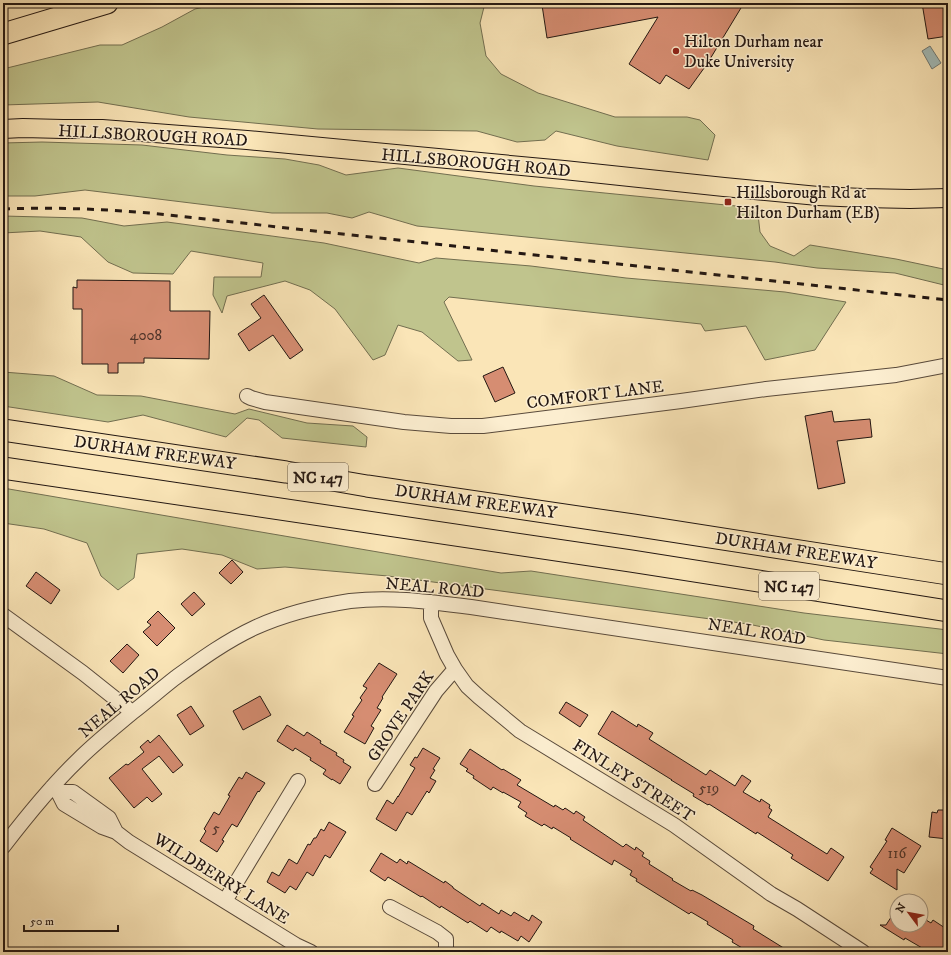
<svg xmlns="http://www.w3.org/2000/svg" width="951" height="955" font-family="'IM FELL DW Pica',serif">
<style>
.green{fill:#c0c48d;stroke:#726e50}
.water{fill:#a3bcb9;stroke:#707a76}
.building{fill:#d68d72;stroke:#231712}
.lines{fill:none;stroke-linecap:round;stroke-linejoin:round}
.minor-casing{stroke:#594a3b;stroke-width:16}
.major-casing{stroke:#231712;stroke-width:20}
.highway-casing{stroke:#231712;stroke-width:23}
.minor{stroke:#fceed0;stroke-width:14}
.major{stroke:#fae5b7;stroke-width:18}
.highway{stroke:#fae5b7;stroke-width:21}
.rail{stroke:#231712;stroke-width:3;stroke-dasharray:7 7;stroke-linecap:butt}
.poi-dot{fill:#8f2418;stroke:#fceed0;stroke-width:1.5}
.labels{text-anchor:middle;stroke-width:3;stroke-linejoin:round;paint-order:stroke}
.number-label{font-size:15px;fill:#50342a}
.shield{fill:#fceed0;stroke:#64584b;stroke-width:1}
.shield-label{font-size:16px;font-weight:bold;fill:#231712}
.poi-label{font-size:17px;fill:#231712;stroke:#fceed0;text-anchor:start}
.street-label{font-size:17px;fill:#231712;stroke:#fceed0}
</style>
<rect width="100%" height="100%" fill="#fae5b7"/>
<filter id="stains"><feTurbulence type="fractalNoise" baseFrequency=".005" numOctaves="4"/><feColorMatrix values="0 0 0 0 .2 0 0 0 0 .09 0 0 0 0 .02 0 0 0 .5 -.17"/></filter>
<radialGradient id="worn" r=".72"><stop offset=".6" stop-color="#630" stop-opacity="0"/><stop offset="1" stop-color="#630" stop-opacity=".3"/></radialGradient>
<path class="green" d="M221 3H485L480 23 486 56 501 74 538 93 615 117H687L700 120 715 135 708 160 617 146 556 131 545 140 517 142 477 131 318 129 189 117 98 102 3 105V69L100 45H122L162 27 195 9Z
M42 142 142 145 227 155 285 159 319 165 346 175 398 168 534 186 736 206 758 214 760 232 770 246 794 256 810 245 896 259 948 270V286L895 273 817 268 775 262 417 226 369 212 352 218 327 213H272L85 190 35 196H3V143Z
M3 216 82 218 124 226 167 222 324 243 419 263 436 258 531 266 626 278 785 292 846 302 815 350 765 360 746 326 705 331 701 324 449 297 444 302 472 360 458 361 422 332 398 325 385 355 373 360 335 309 310 290 285 281 227 296 222 313 213 295 214 277H261L263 263 191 251 173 274 133 273 108 262 81 237 40 231 3 233Z
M3 372 54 376 97 395 141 396 235 414 249 409 307 423 353 426 367 437 366 447 282 438 259 420 247 418 226 437 143 415 108 422 3 406Z
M3 488 501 573 531 571 804 613 948 630V654L824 640 748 624 388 576 285 567 257 569 222 555 182 549 137 554 134 578 118 590 101 576 87 543 44 529 3 523Z"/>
<path class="water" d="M930 46 941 63 932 69 922 51Z"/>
<path class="building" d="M552 3H744L707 64 689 89 666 75 660 84 629 64 658 17 547 38 542 5Z
M922 3H948V36L928 39Z
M77 280 170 281V311H210L209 359 144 358V363H118V373H108V364H82V309H73V287L77 288Z
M264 295 303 350 290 359 273 335 249 351 238 334 261 318 251 304Z
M503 367 515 393 495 402 483 376Z
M832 411 834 422 870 419 872 437 837 441 845 483 818 489 805 416Z
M232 560 243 572 231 584 219 573Z
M36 572 60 590 51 604 26 586Z
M194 592 205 604 192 616 181 604Z
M158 611 175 628 157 646 143 632 151 625 147 622Z
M127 644 139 655 123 673 110 661Z
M379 663 397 674 382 697 383 698 377 708 381 710 371 726 374 728 365 744 344 732 354 716 352 715 362 700 360 698 367 688 363 686Z
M260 696 271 715 243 730 233 711Z
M566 702 588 715 580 727 559 713Z
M191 706 204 726 190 735 177 715Z
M612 711 637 727 638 724 653 733 649 739 706 775 710 770 735 786 742 775 751 781 743 792 760 802 761 799 770 805 769 808 772 810 768 817 827 854 831 848 844 857 828 881 791 858 793 855 757 832 756 834 709 804 708 805 693 796 694 794 671 780H672L598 734Z
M287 725 304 736 307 732 321 741 320 743 337 753 336 755 344 760 343 762 351 767 340 784 332 779V780L323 774 326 770 310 760 311 758 295 748 293 751 277 741Z
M159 735 183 765 173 773 159 756 142 769 162 794 152 802 147 797 134 808 109 778 126 764 128 765 144 752 140 747 148 740 150 743Z
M423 748 440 758 433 769 435 770 430 778 436 781 429 793 427 791 412 815 407 812 396 831 376 819 387 800 393 804 398 796V797L415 768 410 765 415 757 417 758Z
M470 749 502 770 503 769 521 780 517 785 554 807 555 805 563 810 565 808 574 814 576 811 585 817 583 820 623 847 626 844 635 850 636 847 644 853 642 856 650 861 649 864 673 879 672 880 691 891 692 890 702 895 754 926 753 929 790 952H749L732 942 733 940 707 924 708 922 691 912 689 914 636 881 637 879 630 875 632 871 614 860 612 865 570 839 571 838 553 827 552 829 544 824 542 826 525 816 527 813 518 807 521 802 503 792V793L493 787 491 790 473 778 474 776 466 771 468 769 460 764Z
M246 772 265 783 259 792 258 791 237 827 232 824 222 840 224 841 217 852 200 841 206 831 204 829 214 812 219 815 230 796 228 795 239 777 242 779Z
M938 810H948V839L929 837 932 812 937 813Z
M329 822 346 832 330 858 325 855 313 876 307 872 296 890 290 886 285 893 267 882 272 872 279 876 289 859 297 864 308 844 310 845 314 838H316L321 829 324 831Z
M892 828 921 846 904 873 897 869V890L870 873 873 869 870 867 887 841 885 840Z
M381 853 397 863 400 859 407 864 408 861 444 883 445 881 453 887V888L480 906 482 903 499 914 501 910 511 916 514 912 529 921 532 915 542 922 529 942 521 936 518 941 501 931 500 933 491 927 487 932 470 921 468 923 441 906 440 908 422 896 421 897 388 877 385 881 370 871Z
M897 908V925H921V917L931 923 933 920 948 930V947L945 952H929L905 938 904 940 880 925H886Z"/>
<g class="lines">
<defs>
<path id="minor" d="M247 396 251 398 265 402 404 422 451 426H483L681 401 766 389 896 375 948 365
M431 602V618L447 655 455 669 467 686 479 697 520 731 674 825 771 894 797 909 863 952
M3 615 83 673 132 712
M375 784 436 691 455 669
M52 787 58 792 64 804 102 827 116 832
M58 792H73L109 818 116 832 129 842 296 945 311 952
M3 847C26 817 50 787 78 760 95 743 114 728 133 712 147 701 161 689 175 678 200 660 226 641 254 628 284 614 318 606 350 601 391 596 431 602 471 607L948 678
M225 901 298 781
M390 907 437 932 446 939V952"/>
<path id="major" d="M3 129 23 128 63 129H102L247 140 564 170 724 187 818 196 863 198 910 199 948 198"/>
<path id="highway" d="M3 34 107 3
M3 430 286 472 367 486 633 525 948 574
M3 468 631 561 948 611"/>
</defs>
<use href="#minor" class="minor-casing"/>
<use href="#major" class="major-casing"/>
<use href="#highway" class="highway-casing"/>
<use href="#minor" class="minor"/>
<use href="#major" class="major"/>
<use href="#highway" class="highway"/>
<path class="rail" d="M3 209C52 207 101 209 150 213L948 300"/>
</g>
<g class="poi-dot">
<circle cx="676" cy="51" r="4"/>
<rect x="724" y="198" width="8" height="8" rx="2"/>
</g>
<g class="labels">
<g class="number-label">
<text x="146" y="340">4008</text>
<text x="709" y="793">519</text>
<text x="216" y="833">5</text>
<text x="897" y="858">116</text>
</g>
<g class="shield">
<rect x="288" y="463" width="60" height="28" rx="3"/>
<rect x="759" y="572" width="60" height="28" rx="3"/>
</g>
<g class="shield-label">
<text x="318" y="483">NC 147</text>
<text x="789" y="592">NC 147</text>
</g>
<g class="poi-label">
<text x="684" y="47">Hilton Durham near<tspan x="684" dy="20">Duke University</tspan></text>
<text x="736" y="198">Hillsborough Rd at<tspan x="736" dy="20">Hilton Durham (EB)</tspan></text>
</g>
<g class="street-label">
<text transform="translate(153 135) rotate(3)" y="6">HILLSBOROUGH ROAD</text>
<text transform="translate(476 162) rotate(5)" y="6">HILLSBOROUGH ROAD</text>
<text transform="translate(595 394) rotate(-7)" y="6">COMFORT LANE</text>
<text transform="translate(155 452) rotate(8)" y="6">DURHAM FREEWAY</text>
<text transform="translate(476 501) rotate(8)" y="6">DURHAM FREEWAY</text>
<text transform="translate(796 550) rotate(9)" y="6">DURHAM FREEWAY</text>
<text transform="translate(435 587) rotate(5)" y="6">NEAL ROAD</text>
<text transform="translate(757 631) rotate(9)" y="6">NEAL ROAD</text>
<text transform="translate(119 702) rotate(-40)" y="6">NEAL ROAD</text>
<text transform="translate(400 716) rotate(-56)" y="6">GROVE PARK</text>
<text transform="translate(634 780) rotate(32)" y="6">FINLEY STREET</text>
<text transform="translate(222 878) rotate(32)" y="6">WILDBERRY LANE</text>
</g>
</g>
<rect width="951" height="955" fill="none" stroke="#fae5b7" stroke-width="16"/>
<rect x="4" y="4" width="943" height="947" fill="none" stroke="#231712" stroke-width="2"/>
<rect x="8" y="8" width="935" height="939" fill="none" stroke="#231712"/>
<g transform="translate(909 913) rotate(302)"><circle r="19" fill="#fceed0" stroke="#a59884"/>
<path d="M0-3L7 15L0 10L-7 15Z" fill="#8f2418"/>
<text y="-6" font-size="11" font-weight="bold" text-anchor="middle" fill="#231712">N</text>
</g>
<path d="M24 925v6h94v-6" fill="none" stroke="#231712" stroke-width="2"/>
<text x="30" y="925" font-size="12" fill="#231712" stroke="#fceed0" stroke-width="3" paint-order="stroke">50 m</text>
<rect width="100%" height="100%" filter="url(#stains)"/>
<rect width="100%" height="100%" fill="url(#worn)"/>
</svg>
